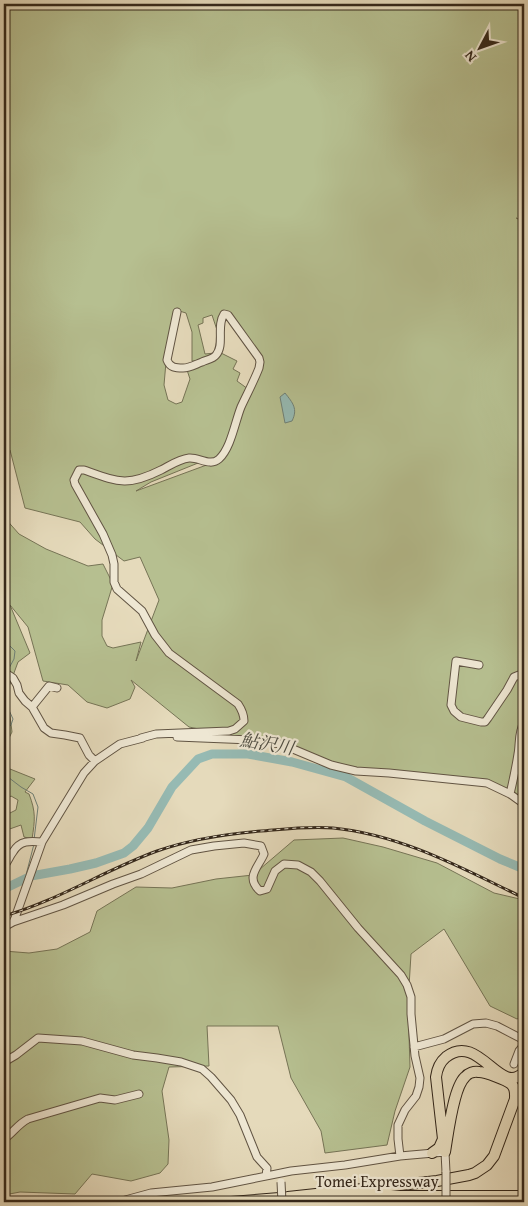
<svg xmlns="http://www.w3.org/2000/svg" width="528" height="1206" font-family="'Gentium Book Plus','Noto Serif JP',serif">
<style>
.green{fill:#b6bf90;stroke:#767456;fill-rule:evenodd}
.water{fill:#96bab3;stroke:#6f8076}
.lines{fill:none;stroke-linecap:round;stroke-linejoin:round}
.stream{stroke:#6f8076;stroke-width:1}
.river{stroke:#96bab3;stroke-width:9}
.minor-casing{stroke:#615443;stroke-width:9}
.highway-casing{stroke:#35281b;stroke-width:12}
.minor{stroke:#eee7d3;stroke-width:7}
.highway{stroke:#e5dabb;stroke-width:10}
.rail-casing{stroke:#35281b;stroke-width:3}
.rail{stroke:#eee7d3;stroke-width:1;stroke-dasharray:4;stroke-linecap:butt}
.minor-bridge-casing{stroke:#615443;stroke-width:9;stroke-linecap:butt}
.minor-bridge{stroke:#eee7d3;stroke-width:7}
.labels{text-anchor:middle;stroke-width:4.5;stroke-linejoin:round;paint-order:stroke}
.street-label{font-size:16px;fill:#35281b;stroke:#eee7d3}
.water-label{font-size:18px;font-style:italic;fill:#4d4c41;stroke:#eee7d3}
</style>
<rect width="100%" height="100%" fill="#e5dabb"/>
<filter id="stains"><feTurbulence type="fractalNoise" baseFrequency=".004" numOctaves="4"/><feColorMatrix values="0 0 0 0 .2 0 0 0 0 .09 0 0 0 0 .02 0 0 0 .5 -.17"/></filter>
<radialGradient id="worn" r=".72"><stop offset=".6" stop-color="#630" stop-opacity="0"/><stop offset="1" stop-color="#630" stop-opacity=".3"/></radialGradient>
<path class="green" d="M4 4H524V221L516 218 524 222V803L505 788 348 769 290 747 189 727 131 680 135 687 130 699 107 708 87 702 68 685 43 681 28 627 10 605 30 653 18 662 7 692 12 732 4 748V517L19 534 46 549 88 566 103 564 113 584 102 620V636L107 646 113 648 141 642 136 661 159 600 140 557 124 561 95 539 80 522 25 508 10 450H4ZM176 310 186 313 192 332V361C201 361 208 359 215 353L205 354 198 325 203 323V318L212 315 217 330 219 332 225 312 259 358 248 389 237 381 240 373 233 369 237 361 221 353 187 370 190 379 182 402 176 404 168 400 164 385 168 339ZM203 461 212 463 136 491 151 482Z
M4 763 5 767 35 779 25 792 29 794C36 812 35 820 32 839L24 837 21 825 4 831V816L16 810 18 800 11 796 4 801Z
M343 838 383 847 437 863 494 893 524 900V1016L517 1019 490 1006 444 929 411 954 408 1003 410 1067 395 1111 387 1145 325 1153 321 1131 291 1078 278 1026H207L209 1066 169 1067 162 1091 169 1140 168 1164 160 1173 131 1181 92 1174 75 1194 20 1192 4 1195V951L29 953 57 949 90 932 97 911 136 887 172 888 216 879 253 875 294 840Z"/>
<path class="water" d="M285 393C293 403 298 409 292 421L285 423 280 397Z"/>
<g class="lines">
<path class="stream" d="M4 636 9 645 15 651 14 659 8 670
M4 699 13 719 11 725 4 732
M4 774 21 787 33 794 38 807 34 840
M25 879 34 844"/>
<path class="river" d="M4 889 31 876 70 869 96 863 124 853 133 846 148 828 172 787 198 759 212 754H248L292 762 346 777 425 821 500 859 524 869"/>
<defs>
<path id="minor" d="M479 665 456 661 451 705 454 711 461 717 481 722H485L488 718 507 690 514 677 519 675 524 676
M4 672 13 678 17 685 19 693 25 701 32 707 44 728 51 733 65 735 80 738 89 755 95 761
M32 707 49 686 57 688
M177 737 251 740 281 744 331 765 356 771 389 773 487 783 510 794 524 804
M141 738 156 734 229 731 235 729 244 721C244 714 242 710 238 704L169 653 155 635 142 611 117 589 114 582V564L112 555 103 534 75 484 74 480 79 470H84C118 482 127 487 161 470 169 466 179 459 189 458 199 457 210 467 219 459 231 448 235 422 241 407 247 394 254 381 259 368L260 362 259 358 228 315 224 314C216 326 225 345 216 355 213 359 206 360 202 362 196 364 190 368 183 368 176 368 170 368 167 360L177 312
M510 794C513 781 516 767 518 754 520 744 518 732 524 723
M4 866C8 862 9 857 13 852 20 840 30 841 42 842
M13 922 63 905 113 884 141 874 191 850 214 846 244 843 261 846 264 854C258 868 245 877 260 891L267 889 275 871 284 864 298 865 311 872 320 881 358 928 401 975 407 985 411 997V1014L415 1056 420 1078 419 1087 416 1096 405 1110 398 1125V1139L400 1156
M4 927 13 922 15 918 42 842 84 773 95 761 120 744 143 738
M414 1047 444 1039 473 1024 486 1023 497 1026 524 1040
M4 1062 16 1055 38 1038 82 1041 133 1055 157 1058 181 1062 202 1069 211 1077 231 1100 240 1115 257 1157 267 1168 266 1176
M514 1064 519 1051 524 1045
M4 1139C13 1133 18 1124 28 1119L100 1098 115 1100 139 1094
M118 1202 151 1193 212 1187 291 1171 345 1165 400 1156 445 1152 446 1172"/>
<path id="highway" d="M432 1153 439 1148 443 1139 436 1077C437 1069 440 1062 446 1057 479 1031 500 1098 524 1072
M344 1196H524
M288 1197 437 1181 469 1175 475 1173 487 1165 494 1156 515 1099C515 1094 516 1088 511 1084 507 1080 485 1072 479 1072 474 1071 468 1073 465 1077 453 1088 448 1135 445 1152
M231 1202 292 1197"/>
</defs>
<use href="#minor" class="minor-casing"/>
<use href="#highway" class="highway-casing"/>
<use href="#minor" class="minor"/>
<use href="#highway" class="highway"/>
<defs>
<path id="rail" d="M4 916C57 901 105 870 157 851 191 839 226 834 261 831 285 829 309 826 333 828 403 835 463 869 524 898"/>
</defs>
<use href="#rail" class="rail-casing"/>
<use href="#rail" class="rail"/>
<defs>
<path id="minor-bridge" d="M281 1182 282 1202
M446 1202V1172"/>
</defs>
<use href="#minor-bridge" class="minor-bridge-casing"/>
<use href="#minor-bridge" class="minor-bridge"/>
</g>
<g class="labels">
<g class="street-label">
<text x="377" y="1187">Tomei Expressway</text>
</g>
<g class="water-label">
<text transform="translate(267 744) rotate(10)" y="6">鮎沢川</text>
</g>
</g>
<rect width="528" height="1206" fill="none" stroke="#e5dabb" stroke-width="20"/>
<rect x="5" y="5" width="518" height="1196" fill="none" stroke="#35281b" stroke-width="2.5"/>
<rect x="10" y="10" width="508" height="1186" fill="none" stroke="#35281b"/>
<g transform="translate(480 48) rotate(229)" stroke="#eee7d3" stroke-width="4" paint-order="stroke">
<path d="M0-4L9 19L0 12L-9 19Z" fill="#35281b"/>
<text y="-8" font-size="14" font-weight="bold" text-anchor="middle" fill="#35281b">N</text>
</g>
<rect width="100%" height="100%" filter="url(#stains)"/>
<rect width="100%" height="100%" fill="url(#worn)"/>
</svg>
